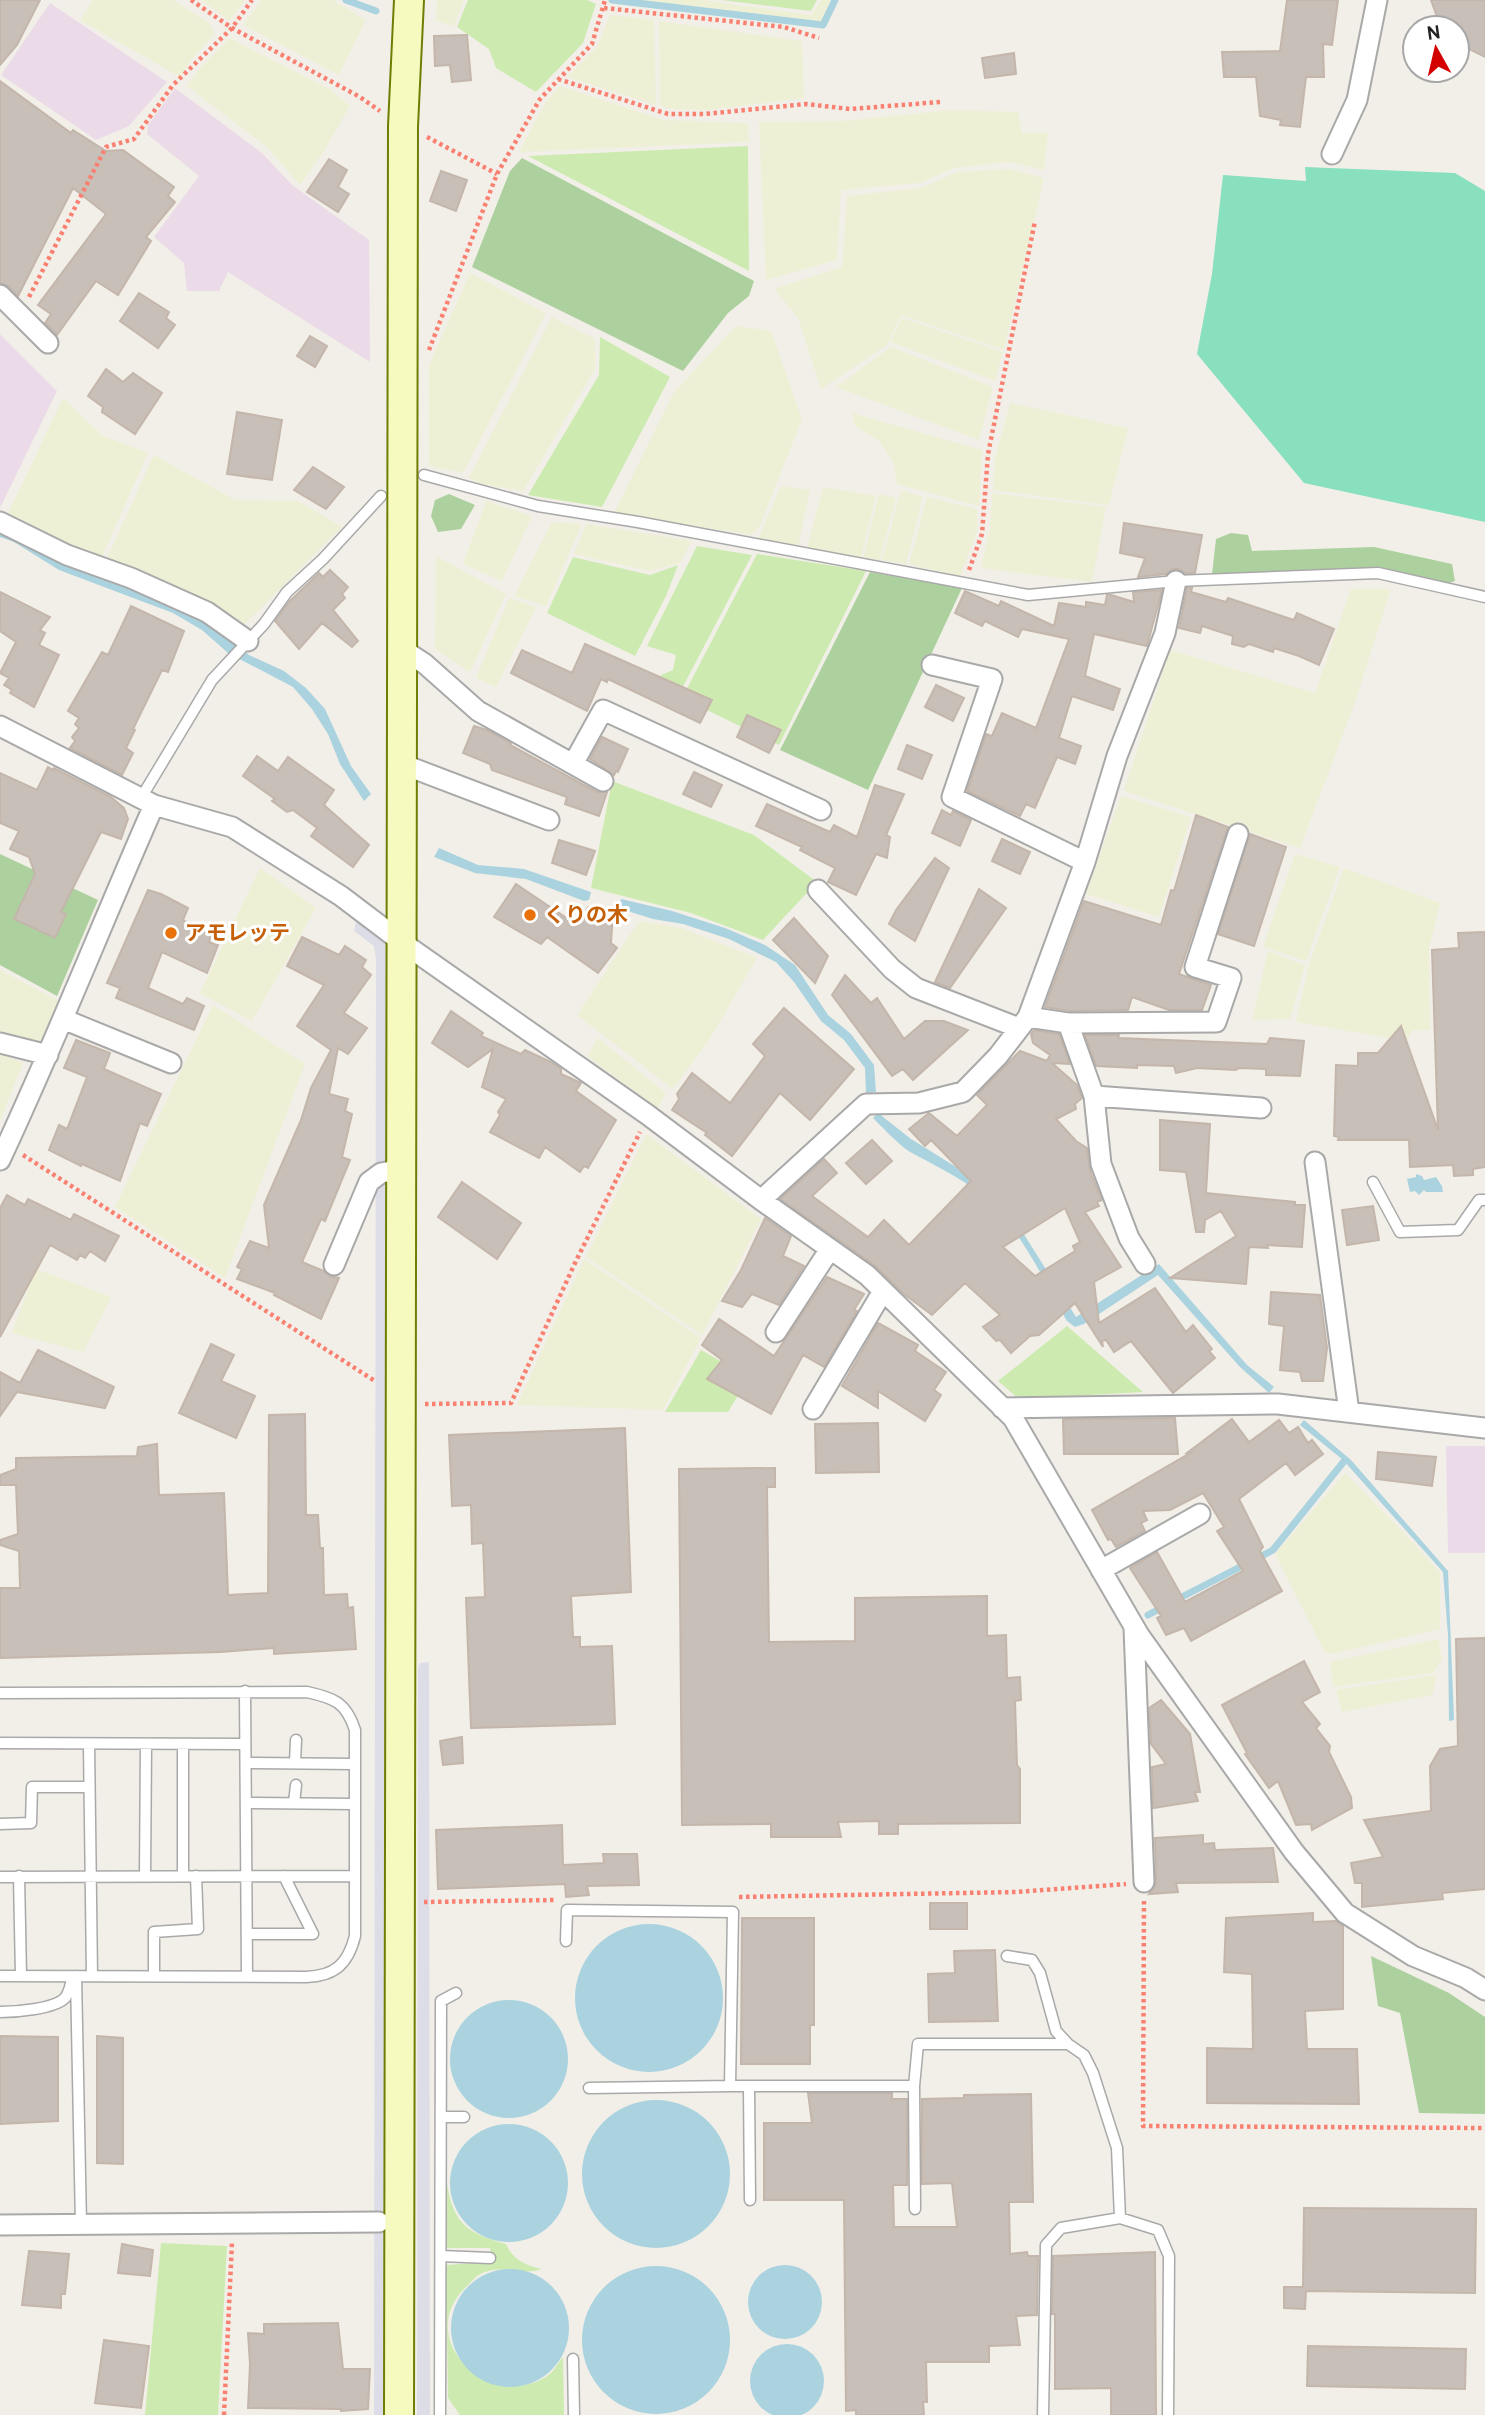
<svg xmlns="http://www.w3.org/2000/svg" width="1485" height="2415" font-family="Overpass,'Noto Sans JP',sans-serif">
<style>
.industrial{fill:#ebdbe8}
.farmland{fill:#eef0d5}
.grass{fill:#cdebb0}
.forest{fill:#add19e}
.pitch{fill:#88e0be}
.plaza{fill:#dddde8}
.water{fill:#aad3df}
.lines{fill:none;stroke-linecap:round;stroke-linejoin:round}
.stream{stroke:#aad3df;stroke-width:7}
.building{fill:#c7bfb8;stroke:#c4b6ab;stroke-width:2;fill-rule:evenodd}
.lane-casing{stroke:#a9a9a9;stroke-width:13}
.street-casing{stroke:#a9a9a9;stroke-width:23}
.secondary-casing{stroke:#707d05;stroke-width:32}
.path{stroke:#fa8072;stroke-width:4.5;stroke-dasharray:3.5 3.5;stroke-linecap:butt}
.lane{stroke:#fff;stroke-width:10}
.street{stroke:#fff;stroke-width:19}
.secondary{stroke:#f7fabf;stroke-width:28}
.food-dot{fill:#e8710a;stroke:#fff;stroke-width:2.5}
.labels{text-anchor:middle;stroke-width:6;stroke-linejoin:round;paint-order:stroke}
.food-label{font-size:21px;font-weight:bold;fill:#c56008;stroke:#fff;text-anchor:start}
</style>
<rect width="100%" height="100%" fill="#f2efe9"/>
<path class="industrial" d="M50 3 167 82 129 126 96 140 1 75Z
M175 88 262 153 292 185 369 240 370 362 228 272 219 291H187L184 263 154 237 199 176 147 134 148 125Z
M0 334 57 391 0 508Z
M1446 1446H1485V1553H1448Z"/>
<path class="farmland" d="M93 0H173L209 23 215 34 191 60 180 77 80 20Z
M201 0H245L230 21Z
M261 0H333L366 20 339 75 243 25Z
M437 0H464L454 26 436 21Z
M635 0H702L811 15 821 0H831L821 22Z
M610 15 654 20 656 105 567 77 597 47Z
M659 21 802 41 804 98 709 110 671 109 660 106Z
M230 38 331 90 350 106 324 151 300 185 266 146 187 86 200 68Z
M560 86 664 120 748 123 749 142 519 152 546 102Z
M950 110 1018 112 1022 133H1048L1044 170 1009 162 954 168 920 183 841 190 837 260 766 280 759 122 844 121Z
M1009 169 1044 178 1004 350 901 315 887 345 821 389 798 318 774 289 842 267 847 196 921 188 957 172Z
M470 273 546 313 463 473 429 466V365Z
M552 317 595 339V369L523 491 481 484 469 478Z
M902 318 1003 352 995 381 890 342Z
M736 326 771 331 802 419 759 528 751 535 614 513 674 392Z
M891 347 993 387 979 440 836 387Z
M63 398 103 436 148 453 102 557 54 542 8 514Z
M1010 403 1128 428 1109 505 993 490 995 459Z
M852 413 982 450 979 506 897 484 893 462 879 441 855 426Z
M154 455 235 500 298 501 342 527 241 628 105 562Z
M781 486 810 490 798 547 758 539Z
M823 487 876 496 861 558 807 548Z
M901 490 923 497 906 564 882 560Z
M992 493 1106 507 1092 582 981 568 990 527Z
M879 494 896 498 880 560 863 558Z
M927 497 977 509 978 528 960 577 909 564Z
M486 501 532 516 502 581 463 564Z
M552 522 582 524 546 606 514 596Z
M586 524 692 541 680 563 649 571 574 554Z
M436 556 506 594 470 672 435 649Z
M1351 589H1391L1354 705 1300 848 1124 791 1170 650 1315 693Z
M509 598 536 607 496 687 476 678Z
M1121 796 1191 817 1159 917 1086 894Z
M1295 854 1340 867 1306 961 1263 947Z
M260 868 316 908 252 1021 200 993Z
M1344 868 1440 903 1429 949 1430 1030H1413L1406 1041 1296 1022 1309 964Z
M639 921 681 928 757 958 709 1040 673 1089 577 1015Z
M1268 951 1305 965 1290 1019 1252 1020Z
M0 970 61 1002 40 1048 0 1037Z
M213 1005 305 1064 225 1278 115 1207Z
M598 1038 666 1093 657 1109 587 1056Z
M0 1054 23 1063 0 1121Z
M646 1134 761 1219 702 1335 586 1257Z
M584 1259 701 1338 663 1410 517 1405Z
M36 1269 111 1297 83 1352 12 1333Z
M1345 1473 1407 1536 1440 1573V1629L1332 1654 1324 1651 1275 1554Z
M1438 1639 1442 1659 1433 1673 1333 1687 1330 1662Z
M1437 1675 1432 1695 1342 1712 1336 1690Z"/>
<path class="grass" d="M468 0H587L596 4 583 43 536 92 496 68 489 49 457 27Z
M721 0H817L811 11Z
M748 146 749 271 528 156Z
M600 337 670 377 602 507 528 495 599 375Z
M697 546 752 555 678 696 657 688 661 675 673 670 676 655 647 646Z
M757 554 866 571 779 745 682 698Z
M573 557 650 575 678 565 666 596 635 656 547 613Z
M612 781 754 835 817 882 763 940 691 913 591 888Z
M1067 1326 1143 1392 1019 1399 998 1381Z
M701 1350 741 1373 762 1356 728 1412H665Z
M444 2177H446C452 2221 463 2232 506 2244 513 2260 525 2265 541 2269 523 2277 501 2262 479 2275 474 2278 470 2283 467 2286 409 2341 495 2415 550 2374 555 2369 559 2362 563 2357L564 2415H460L448 2398 446 2265 492 2262 490 2248H447Z
M161 2243 227 2246 218 2415H145Z"/>
<path class="forest" d="M522 158 754 281 749 296 728 313 683 371 472 267 510 171Z
M449 494 475 505 461 529 438 532 431 516 435 500Z
M1231 533 1248 535 1252 551 1374 547 1452 564 1455 581 1449 583 1376 568 1212 574 1216 539Z
M870 572 962 588 868 790 780 750Z
M0 854 98 900 57 996 0 965Z
M1371 1956 1449 1993 1485 2017V2114L1419 2113 1400 2013 1378 2006Z"/>
<path class="pitch" d="M1305 167 1455 173 1485 191V522L1304 483 1197 354 1212 274 1223 175 1306 181Z"/>
<path class="plaza" d="M356 922 384 940 387 955 383 2415H374L376 958 374 946 354 931Z
M429 1662 430 2415H417L418 1667 420 1663Z"/>
<path class="water" d="M0 528 147 591 206 621 249 655 284 671 306 688 325 709 351 766 371 794 364 801 340 764 328 734 312 709 293 687 228 653 202 630 173 613 59 570 14 542 0 537Z
M439 848 478 865 524 869 591 892 589 900 584 901 526 879 475 873 434 857Z
M621 899 672 911 725 928 765 945 795 965 828 1015 851 1034 874 1065 876 1092 866 1093 865 1068 844 1040 821 1021 794 982 776 962 729 939 683 924 653 919 618 908Z
M878 1113 911 1139 977 1180 1003 1201 1076 1317 1159 1264 1247 1365 1274 1387 1269 1393 1240 1367 1158 1275 1084 1324 1075 1327 1067 1321C1045 1282 1016 1221 980 1193 959 1177 934 1165 912 1153 901 1147 883 1128 873 1118Z
M1416 1174 1422 1176 1424 1180 1436 1177 1442 1186 1443 1192H1426L1424 1190 1419 1195 1415 1191 1410 1192 1407 1179 1416 1177Z
M1304 1420 1351 1460 1448 1571 1454 1720 1449 1721 1448 1635 1443 1572 1343 1460 1300 1425Z
M575 1998a74 74 0 1 1 148 0a74 74 0 1 1-148 0Z
M450 2059a59 59 0 1 1 118 0a59 59 0 1 1-118 0Z
M582 2174a74 74 0 1 1 148 0a74 74 0 1 1-148 0Z
M450 2183a59 59 0 1 1 118 0a59 59 0 1 1-118 0Z
M748 2302a37 37 0 1 1 74 0a37 37 0 1 1-74 0Z
M582 2340a74 74 0 1 1 148 0a74 74 0 1 1-148 0Z
M451 2328a59 59 0 1 1 118 0a59 59 0 1 1-118 0Z
M750 2381a37 37 0 1 1 74 0a37 37 0 1 1-74 0Z"/>
<g class="lines">
<path class="stream" d="M346 0 376 11
M612 0 823 25 835 0
M1174 1601 1273 1550 1345 1460
M1148 1615 1163 1607"/>
</g>
<path class="building" d="M0 0H40L17 45 0 65Z
M1287 0H1338L1332 45 1323 44 1324 77H1306L1300 127 1280 125 1281 120 1260 116 1256 77H1224L1222 52 1280 51Z
M1431 0H1485V57L1457 43V28H1441Z
M467 35 471 80 452 82 450 65 435 66 434 36Z
M1014 53 1016 74 985 78 982 58Z
M0 81 71 133 73 130 106 151 123 150 174 187 168 196 175 202 146 237 151 241 118 295 96 281 57 335 45 323 51 314 38 305 106 214 73 188 18 296 8 286 0 283Z
M329 159 347 170 338 187 349 194 338 212 307 192Z
M441 171 467 180 456 211 430 201Z
M139 293 169 312 166 318 175 325 158 348 120 321Z
M310 336 327 346 315 367 297 356Z
M106 369 123 382 133 373 162 393 135 434 102 412 103 407 88 396Z
M237 412 282 420 272 480 227 474Z
M313 467 344 487 326 509 294 490Z
M1124 523 1202 535 1195 573H1185L1179 569H1173L1166 574 1138 577 1145 558 1120 553Z
M330 570 348 587 342 594 345 598 333 610 358 641 352 647 322 623 299 649 275 621 289 602 319 573 323 577Z
M1187 588H1192L1191 592 1226 602 1228 598 1294 620 1297 613 1334 629 1319 665 1299 656 1274 648 1273 652 1249 644 1244 647 1232 644 1233 636 1202 626 1200 633 1179 628Z
M1162 590 1147 646 1094 634 1085 676 1120 689 1113 710 1072 696 1059 738 1081 746 1075 764 1057 757 1035 808 1026 804 1020 816 967 791 986 734 992 736 1002 713 1036 728 1069 639 1022 629 1018 637 985 621 982 626 955 613 965 591 999 606 1001 601 1054 626 1059 603 1086 607V602L1105 605 1107 595H1111L1134 602 1133 592Z
M0 592 50 617 40 630 45 633 39 645 59 655 34 707 10 693 12 690 4 685 9 678 0 673 16 642 0 631Z
M131 606 184 631 168 672 162 670 133 729 135 730 126 748 133 753 122 775 70 748 75 741 72 737 79 728 75 724 79 718 68 711 102 652 108 655Z
M585 644 712 700 700 723 608 679 607 682 601 679 587 711 511 673 522 650 572 673Z
M936 685 964 698 953 721 925 707Z
M747 715 781 730 769 753 737 737Z
M474 726 487 730 511 743 510 745 597 792H607L599 816 565 804 567 797 492 770 490 764 463 753Z
M602 737 628 749 618 772 616 771 614 775 590 759Z
M907 745 932 755 922 779 898 769Z
M257 756 278 771 288 757 334 790 324 805 369 845 353 867 311 836 317 828 293 810 287 812 272 801 275 799 243 776Z
M48 767 53 770 54 768 111 797 124 808 128 819 121 839 101 832 61 912 66 914 55 938 14 919 35 874 29 857 10 849 19 831 0 823V773L37 790Z
M694 772 722 785 711 807 683 794Z
M875 785 904 794 886 835 890 837 887 858 876 854 856 895 828 882 835 868 800 850 802 847 756 826 767 804 830 832 834 825 857 837Z
M942 810 951 815 953 811 971 820 960 846 932 833Z
M1196 815 1228 827 1179 974 1211 985 1202 1010H1169L1132 997 1128 1010 1069 1011 1045 1007 1084 901 1161 925 1171 890 1174 891Z
M1250 834 1286 847 1254 946 1218 934Z
M1002 839 1030 852 1020 874 992 861Z
M559 840 595 851 586 875 552 863Z
M935 858 949 868 915 941 889 924 896 910Z
M516 884 577 925 588 907 613 912 611 943 617 948 598 973 547 937 541 944 494 917Z
M979 889 1006 908 950 988 935 982Z
M148 890 161 894 188 908 183 920 211 936 209 942 218 945 207 973 162 952 148 988 183 1004 187 998 204 1006 194 1030 116 998 120 988 107 983Z
M794 918 828 956 815 983 773 940Z
M1485 932V1167L1473 1169V1175L1454 1176 1453 1165 1410 1167 1409 1140H1338L1339 1137 1334 1136 1336 1065 1358 1066V1053H1378L1401 1026 1438 1130 1432 950 1459 948 1458 933Z
M302 937 339 955 345 946 366 960 362 967 371 975 344 1013 367 1028 348 1054 338 1048 329 1094 348 1099 345 1111 352 1114 342 1157 350 1160 325 1221 321 1219 302 1262 324 1271 329 1276 339 1278 321 1319 274 1295 275 1293 237 1279 242 1269 237 1267 250 1241 269 1248 264 1205 301 1120 311 1088 331 1050 297 1026 324 985 287 966Z
M845 975 871 1003 877 998 904 1039 925 1021H944L968 1030 913 1080 903 1069 892 1076 832 995Z
M784 1008 854 1069 810 1120 780 1093 732 1156 705 1135 707 1133 672 1110 679 1099 677 1094 692 1073 730 1103 765 1056 753 1044Z
M451 1011 483 1033 481 1036 521 1054 525 1050 551 1062 561 1069V1074L581 1083 576 1091 616 1120 588 1168 584 1166 580 1172 545 1147 539 1158 490 1132 500 1115 498 1112 506 1099 482 1087 493 1049 468 1067 432 1043Z
M1034 1030 1059 1034 1070 1064 1052 1063 1077 1085 1082 1098 1075 1104 1076 1109 1056 1119 1076 1141 1087 1148 1091 1174 1102 1200 1097 1202 1099 1206 1085 1212 1121 1267 1094 1282 1099 1323 1155 1288 1186 1332 1193 1325 1212 1349 1209 1351 1215 1358 1173 1393 1131 1341 1114 1352 1106 1340 1102 1341 1103 1347 1075 1303 1039 1335 1030 1336 1011 1353 1000 1340 996 1341 983 1327 1000 1315 965 1283 932 1315 904 1294 874 1265 780 1199 824 1159 837 1173 812 1196 868 1237 884 1220 909 1245 971 1181 931 1140 925 1146 909 1129 929 1113 957 1136 987 1105 977 1095 1020 1051 1047 1061 1050 1055 1033 1043 1031 1034ZM1065 1208 1080 1242 1073 1246 1075 1251 1035 1276 1003 1247Z
M1085 1035H1119L1118 1038 1267 1044 1270 1038 1304 1041 1300 1076 1266 1075V1069L1239 1068 1236 1070 1197 1068 1176 1073 1174 1066 1137 1065V1068L1096 1066Z
M76 1040 110 1053 104 1069 161 1094 147 1126 140 1123 120 1181 82 1164 81 1166 49 1150 59 1125 67 1129 87 1077 64 1068Z
M1160 1120 1210 1124 1206 1193 1295 1202V1205H1305L1302 1247 1267 1245 1268 1248 1249 1247 1246 1284 1170 1278 1236 1236 1221 1211 1205 1220 1204 1232H1196L1186 1172 1160 1170Z
M872 1140 892 1161 866 1184 846 1163Z
M462 1182 521 1223 497 1259 438 1217Z
M7 1195 25 1205 28 1199 71 1220 74 1214 119 1236 105 1261 90 1251 85 1258 80 1255 77 1260 50 1245 0 1337V1208Z
M1373 1206 1379 1240 1347 1245 1342 1210Z
M765 1218 791 1236 783 1256 804 1266 779 1305 752 1294 742 1307 722 1301 741 1270Z
M827 1277 864 1294 854 1310 857 1311 824 1367 803 1355 771 1414 707 1379 722 1360 702 1345 719 1319 774 1356Z
M1271 1292 1320 1295 1327 1348 1323 1381H1302L1300 1372 1280 1370 1284 1326 1269 1324Z
M878 1323 918 1345 915 1351 946 1372 934 1390 941 1395 925 1421 878 1391V1408L842 1386Z
M211 1344 234 1355 221 1381 255 1396 236 1438 179 1413Z
M38 1350 114 1387 105 1408 17 1392 0 1416V1372L20 1383Z
M305 1414 306 1515H318L320 1548H323L324 1595 347 1594 348 1608 353 1607 356 1649 274 1654V1648L221 1652 0 1658V1588H20L19 1551 0 1545V1540L18 1534 16 1485H0V1475L16 1469V1458L137 1456 138 1447 157 1444 159 1495 224 1493 228 1595 268 1593 269 1415Z
M1175 1418 1178 1454H1064L1063 1419Z
M1232 1419 1249 1442 1279 1420 1289 1433 1298 1427 1308 1443 1312 1440 1323 1454 1295 1475 1286 1463 1239 1499 1263 1547 1260 1551 1282 1591 1191 1641 1184 1628 1166 1635 1157 1618 1161 1616 1130 1568 1157 1552 1185 1602 1243 1571 1217 1531 1224 1527 1203 1493 1170 1510 1143 1511 1147 1520 1141 1523 1145 1531 1116 1547 1111 1539 1108 1540 1092 1510 1190 1453H1187Z
M878 1423 879 1472 816 1473 815 1424Z
M625 1428 631 1592 571 1596 573 1637H580V1647L612 1646 615 1724 471 1728 466 1598 485 1597 483 1543 472 1544 471 1505 452 1506 449 1435Z
M1378 1452 1436 1457 1432 1486 1376 1479Z
M775 1468V1487H767L769 1642 855 1641V1598L987 1596V1636L1006 1635 1007 1678 1020 1677 1021 1700 1015 1701 1017 1765 1020 1769V1823L898 1824V1834H879V1821L838 1822 841 1837H771V1824L682 1825 679 1469Z
M1485 1638V1889L1442 1893 1443 1899 1362 1907V1883H1355L1351 1863 1383 1857 1364 1820 1431 1811 1430 1766 1440 1749 1458 1746 1456 1639Z
M1304 1661 1320 1692 1302 1702 1320 1724 1316 1728 1330 1746 1329 1752 1351 1797 1352 1808 1312 1830 1311 1824 1296 1825 1278 1781 1269 1788 1245 1754 1247 1753 1222 1705Z
M1161 1700 1190 1734 1200 1792H1195L1198 1801 1153 1808 1152 1767 1166 1764 1151 1744 1149 1708Z
M462 1737 463 1763 443 1765 440 1741Z
M562 1825 563 1865 604 1863 603 1854H637L639 1885 587 1886 589 1895 566 1897 565 1884 438 1889 436 1830Z
M1203 1835V1844L1214 1843 1215 1850 1273 1848 1278 1882 1176 1883 1178 1892 1149 1894 1154 1888 1156 1882 1155 1838Z
M930 1903H967V1929H930Z
M1313 1913V1922L1336 1921 1343 1926V2009L1305 2011 1307 2049H1357L1359 2104 1207 2103V2048L1253 2049 1252 1974 1224 1972 1226 1918Z
M742 1918H814V2025H810V2064H741Z
M995 1950 998 2021 929 2022 928 1974 955 1973 954 1951Z
M0 2036 58 2037V2121L0 2124Z
M97 2036 123 2038V2164L97 2163Z
M808 2093H892V2099H907V2185H893L894 2227H957L952 2183 922 2184V2099L964 2098V2095L1031 2094 1033 2202H1009L1010 2254 1027 2252 1028 2256H1038L1037 2315 1016 2316 1020 2345 989 2346V2362H926L927 2402H923L924 2415H856V2410L846 2411 844 2200H764V2123H812Z
M1304 2208 1476 2209 1475 2293 1306 2291 1305 2309 1284 2308V2287H1303Z
M122 2244 153 2250 150 2276 118 2273Z
M29 2251 69 2254 65 2294H61V2308L22 2305Z
M1155 2252 1156 2415H1111V2388L1055 2389V2314H1052L1053 2256Z
M338 2323 343 2369H370L368 2409 341 2411V2409L248 2408 250 2364 248 2333 264 2334V2324Z
M104 2340 149 2346 141 2408 95 2403Z
M1308 2346 1466 2349 1465 2389 1307 2386Z"/>
<g class="lines">
<defs>
<path id="lane" d="M424 475 538 506 638 522 1028 595 1176 581 1378 573 1485 597
M141 798 212 680 264 624 287 592 323 559 381 496
M1373 1182 1400 1232 1458 1230 1479 1200H1485
M245 1691 247 1976
M0 1693 307 1692C334 1698 346 1702 355 1730V1936C348 1964 335 1976 306 1977L0 1976
M0 1743 245 1744
M89 1744 92 1976
M246 1763 355 1764
M295 1763 296 1740
M246 1803 355 1804
M294 1803 296 1785
M0 1824 31 1823 32 1787H89
M19 1876 21 1976
M145 1876 146 1744
M183 1876V1744
M0 1877 355 1876
M247 1934H313L284 1876
M566 1941 567 1910 733 1912 730 2086H914
M1007 1956 1032 1960 1040 1973 1056 2031 1068 2044 1084 2055 1093 2073 1117 2148 1120 2218 1158 2230 1169 2256 1168 2415
M76 1976 81 2225
M154 1976V1932L198 1929 196 1876
M0 2012C16 2012 54 2009 65 1998 70 1991 71 1985 72 1977
M749 2086 750 2200
M589 2088 730 2086
M441 2117H464
M915 2209 914 2086 918 2044H1068
M441 2256 490 2258
M573 2359 574 2415
M440 2415 441 2001 456 1993
M1043 2415 1046 2245 1061 2228 1120 2218"/>
<path id="street" d="M1332 154 1357 100 1377 0
M0 295 48 343
M0 522 67 555 131 578 207 612 248 641
M402 649 425 664 478 711 603 781
M932 665 992 679 952 797 1085 862
M0 726 154 805 232 827 341 896 403 943 648 1115 761 1200 867 1275 1013 1418 1139 1635 1294 1852 1345 1913 1413 1956 1466 1978 1485 1990
M402 764 549 820
M573 764 603 710 821 810
M818 890 892 969 916 988 1019 1028
M1028 1017 1068 1023 1094 1096 1101 1164 1129 1238 1145 1264
M63 1019 171 1063
M1068 1023 1216 1022 1231 978 1195 967 1238 834
M0 1043 48 1055
M1094 1096 1261 1108
M0 1160C55 1043 102 923 154 805
M1315 1162 1349 1412
M761 1200 866 1104 919 1103 963 1092 998 1056 1028 1017 1085 862 1117 756 1165 633 1176 581
M334 1265 369 1182 381 1173 402 1169
M776 1332 830 1249
M1002 1408 1278 1404 1485 1428
M813 1409 883 1291
M1101 1570 1200 1514
M1134 1628 1144 1882
M0 2225 379 2222"/>
<path id="secondary" d="M399 2415 403 126 409 0"/>
</defs>
<use href="#lane" class="lane-casing"/>
<use href="#street" class="street-casing"/>
<use href="#secondary" class="secondary-casing"/>
<path class="path" d="M191 0 232 28 360 97 380 111
M604 8 784 27 819 38
M558 79 668 114H705L806 104 850 109 940 102
M427 137 497 174
M29 297 106 147 134 139 173 85 232 28 252 0
M429 350 497 174 540 99 592 44 605 0
M969 570 982 534 988 454 1035 221
M23 1155 375 1381
M425 1404 511 1403 575 1263 640 1132
M739 1897 1017 1892 1126 1884
M1144 1901 1143 2126 1485 2128
M424 1902 556 1900
M224 2415 232 2242"/>
<use href="#lane" class="lane"/>
<use href="#street" class="street"/>
<use href="#secondary" class="secondary"/>
</g>
<g class="food-dot">
<circle cx="530" cy="915" r="7"/>
<circle cx="171" cy="933" r="7"/>
</g>
<g class="labels">
<g class="food-label">
<text x="544" y="922">くりの木</text>
<text x="185" y="940">アモレッテ</text>
</g>
</g>
<g transform="translate(1436 49) rotate(352)"><circle r="33" fill="#ffffff" stroke="#a7a7a7" stroke-width="2"/>
<path d="M0-5L12 26L0 18L-12 26Z" fill="#d40000"/>
<text y="-10" font-size="19" font-weight="bold" text-anchor="middle" fill="#222222">N</text>
</g>
</svg>
